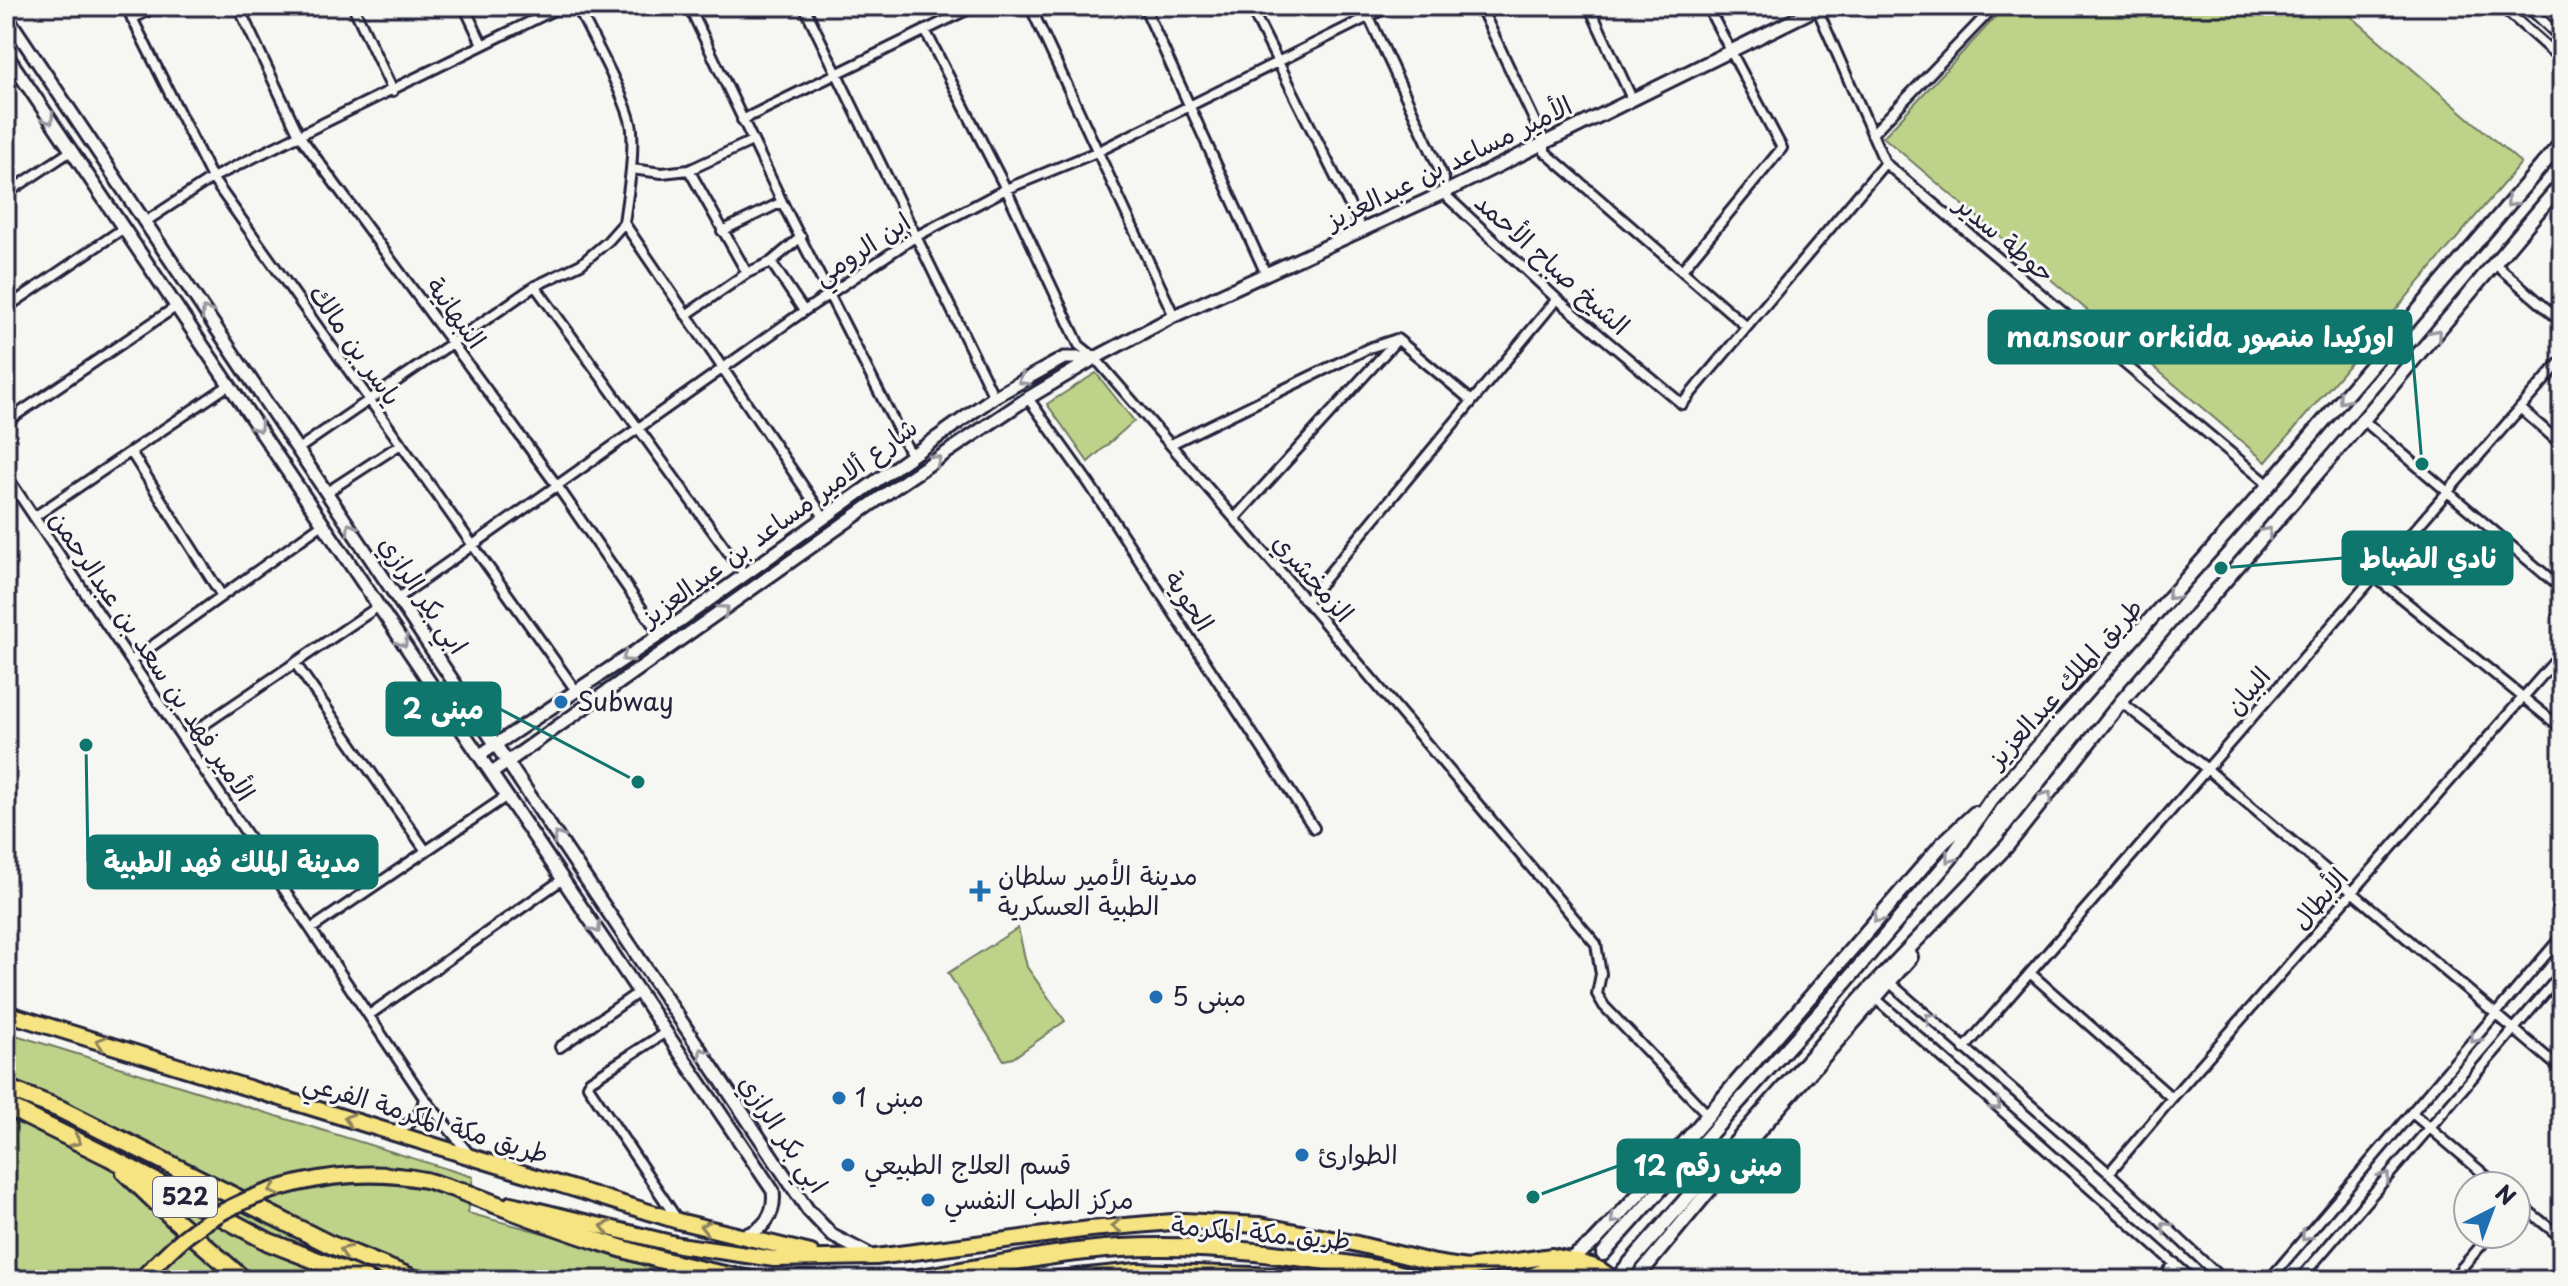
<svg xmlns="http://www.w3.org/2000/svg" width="2568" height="1286" font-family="'Playpen Sans','Playpen Sans Arabic',sans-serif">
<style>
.park{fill:#bed389;stroke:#707a62;stroke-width:2}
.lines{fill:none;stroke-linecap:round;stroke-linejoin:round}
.secondary-tunnel{stroke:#cccccd;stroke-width:12;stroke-dasharray:12 6;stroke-linecap:butt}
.minor-casing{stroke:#22223b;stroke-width:14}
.tertiary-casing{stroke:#22223b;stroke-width:17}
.secondary-casing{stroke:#22223b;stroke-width:18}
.primary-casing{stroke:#22223b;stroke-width:20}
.motorway-casing{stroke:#22223b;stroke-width:22}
.minor{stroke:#f6f6f2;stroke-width:8}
.tertiary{stroke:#f6f6f2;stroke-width:11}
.secondary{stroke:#f6f6f2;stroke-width:12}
.primary{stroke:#f6e381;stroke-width:14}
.motorway{stroke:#f6e381;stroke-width:16}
.primary-bridge-casing{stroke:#22223b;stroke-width:20;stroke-linecap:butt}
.motorway-bridge-casing{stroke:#22223b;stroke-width:22;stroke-linecap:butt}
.primary-bridge{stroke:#f6e381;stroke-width:14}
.motorway-bridge{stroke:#f6e381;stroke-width:16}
.oneway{stroke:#9797a0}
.oneway2{stroke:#8c825e}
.poi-dot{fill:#1f6fb2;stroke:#f6f6f2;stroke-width:3}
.labels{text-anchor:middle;stroke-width:6;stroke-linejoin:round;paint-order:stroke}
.shield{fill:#f6f6f2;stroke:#626272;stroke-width:2}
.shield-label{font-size:24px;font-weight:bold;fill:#22223b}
.street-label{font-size:26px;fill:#22223b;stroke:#f6f6f2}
.poi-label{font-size:26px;fill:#22223b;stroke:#f6f6f2;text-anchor:start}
.leader{fill:none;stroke:#0f766e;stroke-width:3}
.callout-dot{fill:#0f766e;stroke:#f6f6f2;stroke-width:3}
.callout{fill:#0f766e;stroke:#0f766e;stroke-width:3}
.callout-label{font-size:28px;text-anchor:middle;font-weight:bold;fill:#fff}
</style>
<rect width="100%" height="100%" fill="#f6f6f2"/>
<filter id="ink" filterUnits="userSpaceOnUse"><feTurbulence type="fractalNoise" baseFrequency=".0125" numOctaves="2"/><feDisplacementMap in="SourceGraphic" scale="16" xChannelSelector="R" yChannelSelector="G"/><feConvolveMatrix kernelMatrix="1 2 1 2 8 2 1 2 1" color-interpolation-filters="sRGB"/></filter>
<g filter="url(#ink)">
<path class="park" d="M2006 6H2347L2344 10 2521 163 2266 462 1883 137Z
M1096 373 1134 421 1088 462 1047 404Z
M1018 928 1027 967 1065 1021 1013 1058 1004 1060 948 973Z
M6 1032 473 1177 468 1213 718 1280H15L6 1240Z"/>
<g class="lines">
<path class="secondary-tunnel" d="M1578 1280 1603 1254"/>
<defs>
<path id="minor" d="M126 6 212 178 577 692
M238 6 299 135 558 487 660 635
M353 6 393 91
M464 6 482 44
M577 6C590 34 630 103 632 130 634 161 628 192 624 223
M689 6 782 202 911 455
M804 6 994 397
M1030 6 1174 316
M1144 6 1266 274
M1250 6 1362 230
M1364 6 1444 179 1443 193 1557 299 1682 404 1885 163
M1480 6 1545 143V152L1747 327
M1589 6 1632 99
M1816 6 1885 163 2269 485
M2501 6 2562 60
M2527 6 2562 39
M132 19 157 6
M925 30 1006 189 1079 345 1095 358 1306 601 1596 944 1601 974 1597 994 1604 1006 1709 1116
M6 81 18 72
M742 120 975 6
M1872 134 1995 6
M631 169 662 173 689 170 752 141
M689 170 747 273
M6 194 71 151
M145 222 212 178 562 6
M624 223 824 517
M722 231 782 202
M771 262 804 311
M2495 264 2562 322
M1682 270 1782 148 1707 6
M535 286 744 574
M6 308 124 228
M686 315 747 273 771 262 801 237
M1028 398 1090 485 1314 828
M2520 408 2562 445
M2363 420 2562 589
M6 422 177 306
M1171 444 1369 348 1397 339 1472 401
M298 449 535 286 581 264 608 241 624 223
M131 452 222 596
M6 475 424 1098 470 1155
M327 492 401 444
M34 517 229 385
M1235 518 1396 341
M2374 576 2562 729
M398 598 804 311 915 237 1006 189 1099 151 1390 6
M1306 601 1557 299
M131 661 324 523
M295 663 426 851
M2121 702 2207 769 2562 1070
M183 739 379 606
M311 929 507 796
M2030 973 2172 1098
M1889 982 2109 1173 2223 1280
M1875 998 2193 1280
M369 1015 563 879
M666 1032 590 1081 588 1086 677 1219
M560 1047 639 992
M1964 1049 2562 360
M2412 1113 2498 1186
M394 1130C411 1126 421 1116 424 1098
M2109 1173 2172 1098 2562 653
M2516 1201 2562 1238
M2161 1280 2175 1263
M2269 1280 2562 936
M2299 1280 2562 973
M2451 1280 2491 1234"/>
<path id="tertiary" d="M6 15 808 1210 833 1236 872 1256
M6 54 773 1191C776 1215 763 1232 740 1236
M480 755 660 635 994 397 1064 358H1095
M492 773 897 486 1028 398 1095 358 1174 316 1443 193 1822 6"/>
<path id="secondary" d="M1603 1254 1839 990 1951 858 1990 801 2269 485 2562 142
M1565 1263 1594 1242 1652 1180 1943 843 1975 813
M1622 1272 1867 992 2007 846 2121 702 2363 420 2562 183
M1635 1280 1755 1135 1911 957"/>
<path id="primary" d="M6 1013 678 1221 811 1253
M511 1204 679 1245 774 1259 876 1257 1090 1229 1184 1221 1260 1225 1353 1243 1435 1263 1467 1268 1552 1256 1580 1262
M1524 1280C1555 1264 1585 1252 1613 1280"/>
<path id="motorway" d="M6 1088 60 1109 329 1244 417 1280
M6 1106 109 1157 269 1242 367 1280
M125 1172 174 1219 244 1280
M461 1191C556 1228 651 1263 752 1280
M905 1280C977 1270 1048 1252 1121 1248 1211 1243 1300 1256 1388 1271
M1058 1280 1137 1272 1283 1277 1299 1280"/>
</defs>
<use href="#minor" class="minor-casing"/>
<use href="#tertiary" class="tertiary-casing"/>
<use href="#secondary" class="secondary-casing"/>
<use href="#primary" class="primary-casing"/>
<use href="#motorway" class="motorway-casing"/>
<use href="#minor" class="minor"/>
<use href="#tertiary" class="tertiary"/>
<use href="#secondary" class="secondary"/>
<use href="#primary" class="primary"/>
<use href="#motorway" class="motorway"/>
<defs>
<path id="primary-bridge" d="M140 1280C155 1265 169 1250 185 1237 250 1185 343 1164 425 1180 437 1183 449 1188 461 1191"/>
<path id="motorway-bridge" d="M1388 1271 1422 1280"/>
</defs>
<use href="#primary-bridge" class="primary-bridge-casing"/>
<use href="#motorway-bridge" class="motorway-bridge-casing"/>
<use href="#primary-bridge" class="primary-bridge"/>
<use href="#motorway-bridge" class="motorway-bridge"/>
</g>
<defs><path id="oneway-chevron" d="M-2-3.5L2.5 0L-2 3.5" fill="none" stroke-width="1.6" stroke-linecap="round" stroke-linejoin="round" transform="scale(2)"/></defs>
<g class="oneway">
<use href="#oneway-chevron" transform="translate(49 119) rotate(56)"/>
<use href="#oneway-chevron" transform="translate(2511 202) rotate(130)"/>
<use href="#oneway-chevron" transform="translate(206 312) rotate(-124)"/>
<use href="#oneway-chevron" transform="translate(2436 334) rotate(-50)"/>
<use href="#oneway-chevron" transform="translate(1023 380) rotate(150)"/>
<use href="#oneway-chevron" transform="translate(2343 399) rotate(130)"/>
<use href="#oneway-chevron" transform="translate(258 427) rotate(56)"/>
<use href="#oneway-chevron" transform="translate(936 460) rotate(-34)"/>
<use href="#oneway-chevron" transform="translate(351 528) rotate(-124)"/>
<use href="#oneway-chevron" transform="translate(2267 532) rotate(-49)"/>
<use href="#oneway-chevron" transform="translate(2172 595) rotate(132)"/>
<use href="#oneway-chevron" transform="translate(724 610) rotate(-35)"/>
<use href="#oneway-chevron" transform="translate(403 642) rotate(56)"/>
<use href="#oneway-chevron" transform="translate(627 657) rotate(146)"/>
<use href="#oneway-chevron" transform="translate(2047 796) rotate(-52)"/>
<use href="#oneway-chevron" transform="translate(558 837) rotate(-124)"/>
<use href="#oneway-chevron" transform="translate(1950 858) rotate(127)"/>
<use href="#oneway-chevron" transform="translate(1878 918) rotate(131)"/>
<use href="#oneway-chevron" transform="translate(596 928) rotate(56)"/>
<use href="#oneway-chevron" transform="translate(1930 1018) rotate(-138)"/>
<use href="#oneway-chevron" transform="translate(2475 1038) rotate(130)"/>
<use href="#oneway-chevron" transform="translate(703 1053) rotate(-124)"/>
<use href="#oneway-chevron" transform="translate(1996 1105) rotate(41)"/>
<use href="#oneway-chevron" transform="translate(2385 1177) rotate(-50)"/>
<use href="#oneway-chevron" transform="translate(1615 1219) rotate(134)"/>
<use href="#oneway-chevron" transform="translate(2166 1227) rotate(-137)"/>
<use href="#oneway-chevron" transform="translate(2306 1236) rotate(130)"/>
</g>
<g class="oneway2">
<use href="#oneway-chevron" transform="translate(101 1042) rotate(-163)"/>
<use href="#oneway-chevron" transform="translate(349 1119) rotate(-163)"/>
<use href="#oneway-chevron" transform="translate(76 1141) rotate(26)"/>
<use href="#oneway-chevron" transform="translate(274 1190) rotate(164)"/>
<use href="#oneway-chevron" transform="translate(1117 1226) rotate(175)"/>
<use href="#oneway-chevron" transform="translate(606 1227) rotate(-166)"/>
<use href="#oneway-chevron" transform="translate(705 1227) rotate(-166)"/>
<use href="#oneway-chevron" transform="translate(345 1251) rotate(-157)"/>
</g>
</g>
<g class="poi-dot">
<circle cx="561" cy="702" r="8"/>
<path d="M976 879h8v8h8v8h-8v8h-8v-8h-8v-8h8z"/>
<circle cx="1156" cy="997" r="8"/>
<circle cx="839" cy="1098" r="8"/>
<circle cx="1302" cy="1155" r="8"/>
<circle cx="848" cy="1165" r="8"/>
<circle cx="928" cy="1200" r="8"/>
</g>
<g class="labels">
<rect class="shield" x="153" y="1177" width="64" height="40" rx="6"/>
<g class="shield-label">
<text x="185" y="1205">522</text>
</g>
<g class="street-label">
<text transform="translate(1449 163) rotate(-26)" y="9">الأمير مساعد بن عبدالعزيز</text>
<text transform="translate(2005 239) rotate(40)" y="9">حوطة سدير</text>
<text transform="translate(862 249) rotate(-33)" y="9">ابن الرومي</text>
<text transform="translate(1552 264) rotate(42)" y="9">الشيخ صباح الأحمد</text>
<text transform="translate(456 313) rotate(54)" y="9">النبهانية</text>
<text transform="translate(355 345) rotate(55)" y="9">ياسر بن مالك</text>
<text transform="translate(779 522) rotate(-36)" y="9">شارع ألامير مساعد بن عبدالعزيز</text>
<text transform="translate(1313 578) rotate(49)" y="9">الزمخشري</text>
<text transform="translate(423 595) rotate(56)" y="9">ابي بكر الرازي</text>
<text transform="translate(1189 601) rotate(57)" y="9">الحوية</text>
<text transform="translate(152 656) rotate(56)" y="9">الأمير فهد بن سعد بن عبدالرحمن</text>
<text transform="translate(2065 683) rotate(-48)" y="9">طريق الملك عبدالعزيز</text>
<text transform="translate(2248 691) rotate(-49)" y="9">البيان</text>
<text transform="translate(2320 899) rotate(-49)" y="9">الأبطال</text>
<text transform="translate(426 1118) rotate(17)" y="9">طريق مكة المكرمة الفرعي</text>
<text transform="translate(783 1134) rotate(56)" y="9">ابي بكر الرازي</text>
<text transform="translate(1261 1233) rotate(5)" y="9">طريق مكة المكرمة</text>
</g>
<g class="poi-label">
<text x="577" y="711">Subway</text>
<text x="998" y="885">مدينة الأمير سلطان<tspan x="998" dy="30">الطبية العسكرية</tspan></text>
<text x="1172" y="1006">مبنى 5</text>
<text x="855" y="1107">مبنى 1</text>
<text x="1318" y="1164">الطوارئ</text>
<text x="864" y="1174">قسم العلاج الطبيعي</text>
<text x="944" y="1209">مركز الطب النفسي</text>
</g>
</g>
<path class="leader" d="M2422 464L2411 337M2221 568L2343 558M638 782L500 709M86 745L88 862M1533 1197L1618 1166"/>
<g class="callout-dot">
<circle cx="2422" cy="464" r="8"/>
<circle cx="2221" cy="568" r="8"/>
<circle cx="638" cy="782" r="8"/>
<circle cx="86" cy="745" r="8"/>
<circle cx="1533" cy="1197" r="8"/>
</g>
<g class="callout">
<rect x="1989" y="311" width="422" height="52" rx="8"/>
<rect x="2343" y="532" width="169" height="52" rx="8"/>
<rect x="387" y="683" width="113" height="52" rx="8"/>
<rect x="88" y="836" width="289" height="52" rx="8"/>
<rect x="1618" y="1140" width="181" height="52" rx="8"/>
</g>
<g class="callout-label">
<text x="2200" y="347">mansour orkida اوركيدا منصور</text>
<text x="2428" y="568">نادي الضباط</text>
<text x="443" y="719">مبنى 2</text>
<text x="232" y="872">مدينة الملك فهد الطبية</text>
<text x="1708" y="1176">مبنى رقم 12</text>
</g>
<rect width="2568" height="1286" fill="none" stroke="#f6f6f2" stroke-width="32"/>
<rect x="16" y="16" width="2536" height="1254" fill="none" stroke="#22223b" stroke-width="3" filter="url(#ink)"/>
<g transform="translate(2492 1210) rotate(42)"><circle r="38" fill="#f6f6f2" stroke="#a1a1a9" stroke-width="2"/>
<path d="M0-6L14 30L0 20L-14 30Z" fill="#1f6fb2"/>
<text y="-12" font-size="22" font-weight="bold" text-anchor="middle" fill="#22223b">N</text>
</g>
</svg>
